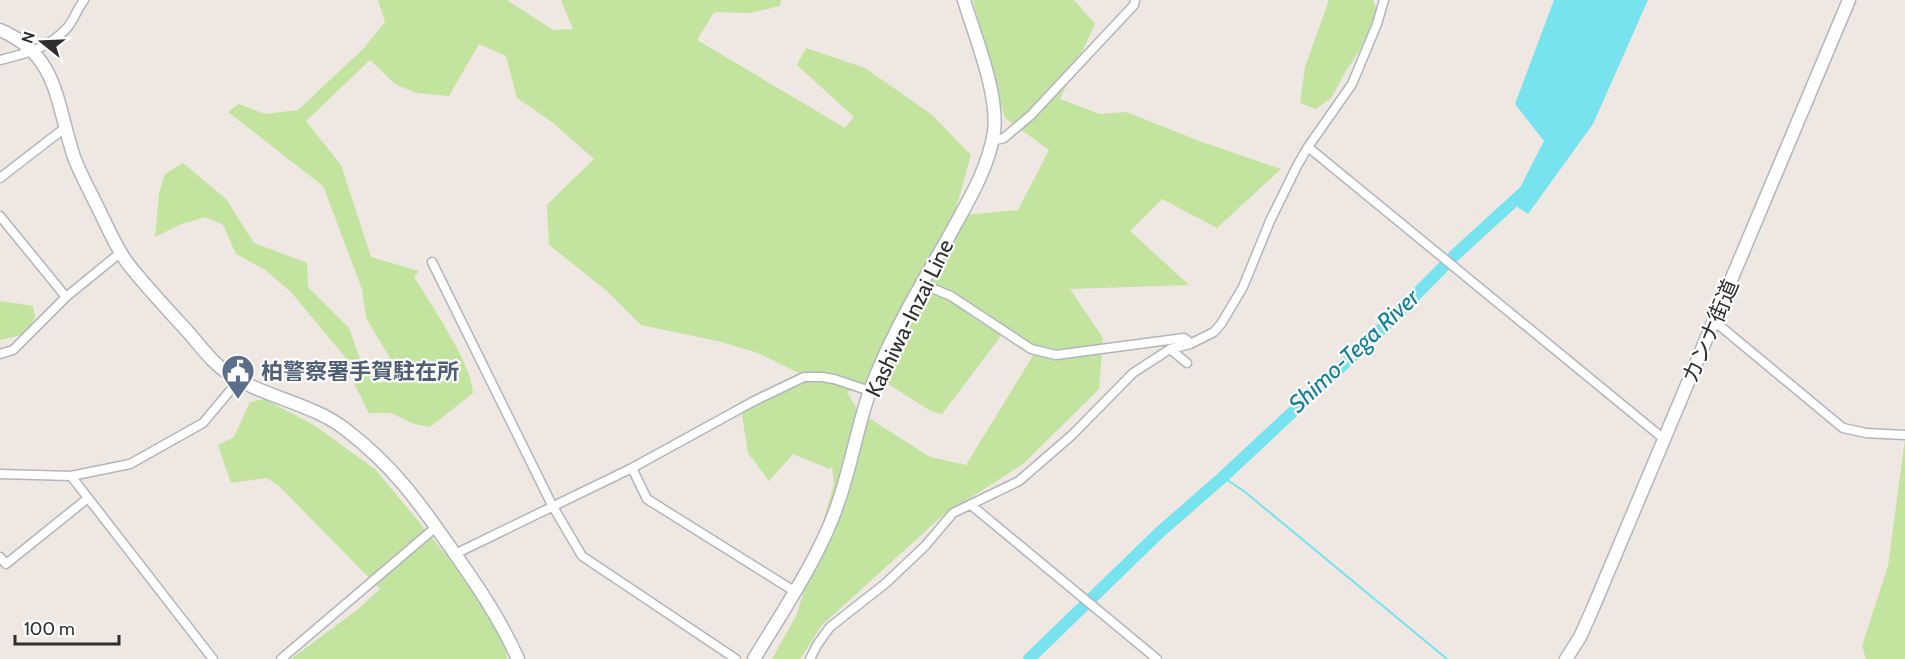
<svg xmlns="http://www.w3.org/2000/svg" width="1905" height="659" font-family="Cabin,'Noto Sans JP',sans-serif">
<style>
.green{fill:#c2e49f;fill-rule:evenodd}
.water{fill:#76e3ef}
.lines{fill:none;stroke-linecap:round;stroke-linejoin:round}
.stream{stroke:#76e3ef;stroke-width:2}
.river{stroke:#76e3ef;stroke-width:12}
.street-casing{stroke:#b1b6be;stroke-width:11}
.secondary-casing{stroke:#b1b6be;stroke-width:15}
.street{stroke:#fff;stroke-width:8}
.secondary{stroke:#fff;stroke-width:12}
.labels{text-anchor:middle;stroke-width:4.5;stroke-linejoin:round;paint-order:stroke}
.street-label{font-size:22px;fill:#2e2e2e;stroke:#fff}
.service-label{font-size:22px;font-weight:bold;fill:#4e5e75;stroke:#fff;text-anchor:start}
.water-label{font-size:24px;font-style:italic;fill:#0f819a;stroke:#fff}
</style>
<rect width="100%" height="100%" fill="#efe7e1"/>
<path class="green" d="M378 0H507L553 30 573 29 561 0H781L780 6 749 13 714 12 697 40 845 128 854 117 797 65 806 48 865 68 931 114 971 155 954 216 1018 210 1049 150 1005 118 973 0H1074L1095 24 1060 99 1100 114 1126 112 1202 142 1281 169 1217 228 1162 199 1130 231 1189 285 1070 289 1103 338 1099 389 1023 464 942 516 822 625 800 659H772L797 614 834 484 832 466 830 469 793 454 769 481 748 453 740 402 799 373 758 353 722 342 641 325 607 291 549 245 547 205 594 159 552 122 517 98 506 56 479 44 449 96 416 93 395 84 370 60 306 121 341 165 371 257 419 271 414 277C430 303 472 364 473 393L430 427 414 424 391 413H369L355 385 345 357 292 293 264 269 236 254 223 225 205 217 179 225 155 237 159 193 165 174 183 163 226 199 254 243 307 263 308 287 349 328 360 359 379 383 396 379V368L366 318 362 289 323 186 228 112 239 104 265 114 298 110 363 49 385 22ZM1004 332 1037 349 966 465 930 457 858 411 847 392 883 381 931 411 942 414Z
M1329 0H1373L1377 10 1361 48 1344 74 1332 97 1316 109 1300 103 1305 67Z
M0 301 33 306 35 317 26 334 0 340Z
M264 399 314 425 376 470 485 602 505 640 507 659H291L357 610 380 589 279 486 267 478 231 483 218 445 234 437 250 402Z
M1905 439V659H1866L1862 646 1888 566Z"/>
<path class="water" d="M1554 0H1648L1593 124 1528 214 1512 203 1544 141 1515 104Z"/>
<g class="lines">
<path class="stream" d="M1223 477 1245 492 1447 659"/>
<path class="river" d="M1029 659 1160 532 1223 477 1389 322 1456 254 1524 192"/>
<defs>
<path id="street" d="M0 60C25 54 49 48 67 28 74 20 77 9 84 0
M992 141 1004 138 1031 115 1134 5 1135 0
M1308 147 1664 439
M0 178 66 127
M0 216 66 297
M432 262 552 505 582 556 736 659
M922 284 951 296 1031 349 1056 355 1184 338 1187 340 1190 344
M1714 321 1843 428 1866 433 1905 435
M1170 349 1187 363
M0 354 13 350 66 297 120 253
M632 468 647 499 794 591
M0 474 71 476 130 464 203 423 239 380
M71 476 213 659
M971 505 1157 659
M455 554 632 468 754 401 804 377H822L834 379 870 391
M0 557 6 564 88 498
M281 659 436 527
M810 659 817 645 830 627 886 583 925 546 953 513 1019 481 1072 435 1133 373 1170 349 1190 344 1214 332 1221 324 1243 287 1270 221 1297 166 1308 147 1352 84 1377 24 1384 0"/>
<path id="secondary" d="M0 30C59 55 56 104 74 157 81 176 92 195 101 214 110 232 117 250 129 265 148 289 169 311 189 333 202 348 214 365 231 375 266 398 311 403 345 429 395 467 420 504 455 554 479 588 501 621 518 659
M754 659C782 612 821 555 838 503 853 461 859 414 877 373 896 327 922 283 947 240 965 206 988 171 994 132 999 94 975 37 964 0
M1566 659 1580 637 1593 608 1849 0"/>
</defs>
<use href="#street" class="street-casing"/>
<use href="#secondary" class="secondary-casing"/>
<use href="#street" class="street"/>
<use href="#secondary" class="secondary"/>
</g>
<defs>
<symbol id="civic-pin" viewBox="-11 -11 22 30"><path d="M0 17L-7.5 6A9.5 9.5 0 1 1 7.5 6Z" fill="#5c6f8a" stroke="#fff"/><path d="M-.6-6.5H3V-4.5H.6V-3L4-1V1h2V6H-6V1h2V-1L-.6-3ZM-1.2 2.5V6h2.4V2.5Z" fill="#fff"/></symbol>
</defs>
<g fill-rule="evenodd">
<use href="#civic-pin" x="219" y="352" width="38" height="52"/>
</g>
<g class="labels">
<g class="street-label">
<text transform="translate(909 318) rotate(-64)" y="8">Kashiwa-Inzai Line</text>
<text transform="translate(1710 331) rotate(-67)" y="8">カンナ街道</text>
</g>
<g class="service-label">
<text x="261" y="379">柏警察署手賀駐在所</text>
</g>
<g class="water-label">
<text transform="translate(1354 351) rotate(-43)" y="8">Shimo-Tega River</text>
</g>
</g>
<g transform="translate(42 42) rotate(288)" stroke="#ffffff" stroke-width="4.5" paint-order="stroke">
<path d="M0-4.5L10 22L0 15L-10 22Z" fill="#2e2e2e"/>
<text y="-9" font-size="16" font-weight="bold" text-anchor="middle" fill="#2e2e2e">N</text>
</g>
<path d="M15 635v9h104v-9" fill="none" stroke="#2e2e2e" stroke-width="3"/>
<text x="24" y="635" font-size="18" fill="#2e2e2e" stroke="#ffffff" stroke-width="4.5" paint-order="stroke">100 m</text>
</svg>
